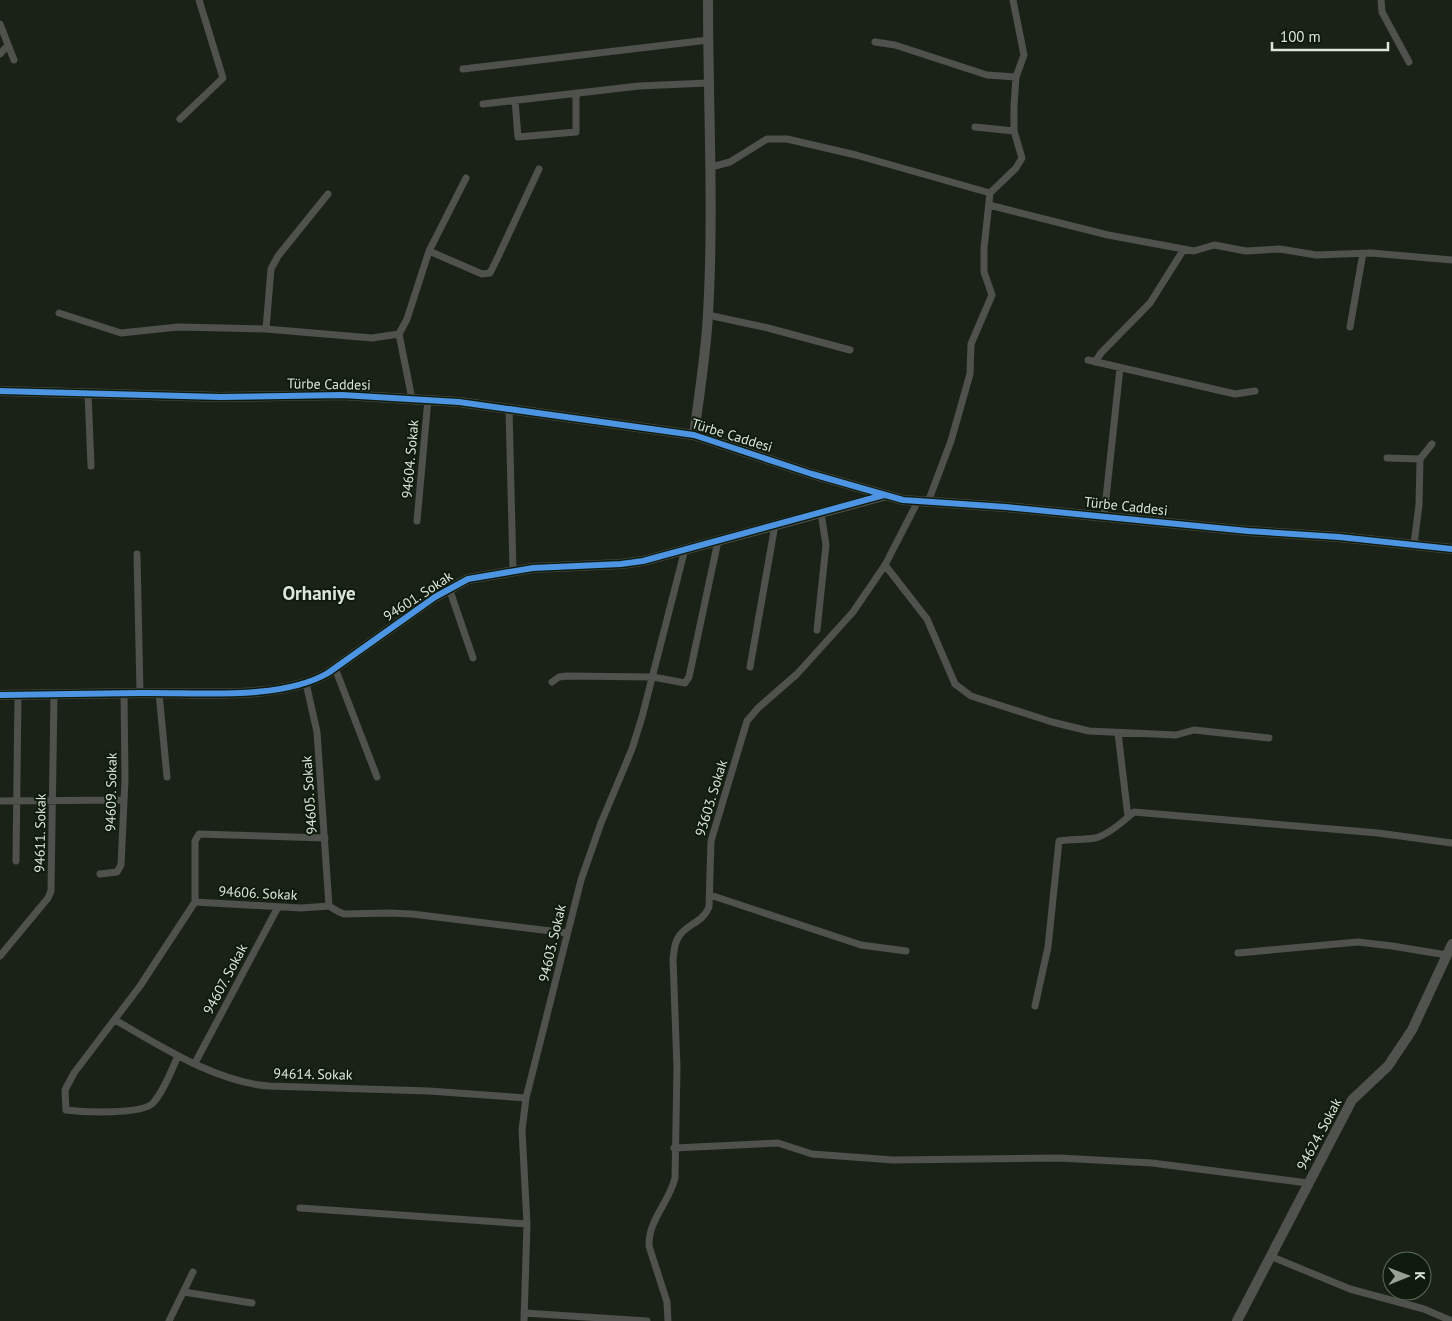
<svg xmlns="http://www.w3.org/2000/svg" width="1452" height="1321" font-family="'PT Sans',sans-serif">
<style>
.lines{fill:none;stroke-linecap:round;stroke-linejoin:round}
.street{stroke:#4e514c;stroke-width:7}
.secondary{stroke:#50524e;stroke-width:10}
.cycleway-casing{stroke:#0f1b0c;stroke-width:9}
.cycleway{stroke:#4d94e3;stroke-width:6}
.labels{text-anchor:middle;stroke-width:4;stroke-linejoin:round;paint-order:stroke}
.street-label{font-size:14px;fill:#dde6db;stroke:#0f1b0c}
.district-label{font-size:19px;font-weight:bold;fill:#dde6db;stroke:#0f1b0c}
</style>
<rect width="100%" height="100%" fill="#1a2218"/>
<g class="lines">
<path class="street" d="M1381 0 1382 12 1409 62
M0 24 14 60
M875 42 895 45 987 75 1016 77
M0 54 8 45
M463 69 708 40
M515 100 518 137 576 132V93
M483 104 639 86 708 83
M180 119 223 78 199 0
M975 127 1014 131
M711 167 730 162 767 139H787L856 155 990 193
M989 205 1108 235 1194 251 1214 245 1246 251 1280 249 1316 255 1371 253 1452 260
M429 251 482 274 490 273 497 259 539 169
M59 313 121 333 178 327 266 329 372 338 399 334
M708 315 768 328 850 350
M1350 327 1363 253
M266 329 271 269 278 256 328 194
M1088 360 1235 394 1255 391
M1095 362 1101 353 1150 303 1184 249
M88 393 91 466
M412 399 399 334 407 319 429 251 466 178
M509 409 513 571
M1387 458 1420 459
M928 502 951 441 970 374 971 344 992 295 984 272V248L990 193 1016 168 1022 158 1014 131V106L1016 77 1024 55 1013 0
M1104 517 1120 368
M417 521 428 399
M1414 544 1419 505 1420 459 1432 444
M137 554 140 693
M885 565 927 619 955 684 971 696 1052 722 1089 731 1176 735 1194 730 1269 738
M449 588 473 658
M817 630 826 545 821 513
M750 667 775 525
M335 668 377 777
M552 682 559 677 567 676 653 677 685 683 689 677 718 541
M306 683 317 732 329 906
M159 693 167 777
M1118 733 1128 817
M0 801 124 800
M16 861 18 695
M100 874 117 872 121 865 125 780 124 694
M710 895 861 945 906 951
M195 902V841L199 834 325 838
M1238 953 1358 942 1392 946 1447 955
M0 956 48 898 51 891 54 695
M1035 1006 1048 947 1059 841C1071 839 1083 840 1095 838 1107 836 1125 820 1134 812L1378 833 1452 843
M115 1020C161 1046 215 1082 269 1086L429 1091 526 1098
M178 1056C171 1071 164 1091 153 1103 142 1115 82 1112 66 1110L65 1090 74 1073 140 986 195 902 301 908 329 906 339 912 344 914 389 913 412 914 567 933
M195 1063 278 907
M674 1148 778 1143 812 1154 893 1160 1059 1158 1152 1163 1308 1183
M300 1208 527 1224
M1270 1256 1350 1289 1424 1309 1452 1321
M184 1292 252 1303
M524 1313 647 1321
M169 1321 193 1272
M524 1321 527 1224 522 1130 526 1098 581 880 601 823 632 749 642 717 685 549
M668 1321 667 1302 649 1246C648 1220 669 1203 675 1178L677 1068 673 959C674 952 674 944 678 938 685 924 702 924 709 907L711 841 747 721 758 708 797 674 853 612 885 565 918 501"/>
<path class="secondary" d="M0 391 220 397 342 395 459 402 694 435 812 474 903 500 1006 507 1248 531 1339 537 1452 549
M694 435C699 395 706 354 708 314 714 210 708 105 708 0
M0 695C47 694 94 694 141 693 196 692 280 701 328 673L435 597 468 579 533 568 621 564 643 561 883 496
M1237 1321 1352 1100 1388 1066 1412 1030 1452 944"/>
<defs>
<path id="cycleway" d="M0 391 220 397 342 395 459 402 694 435 812 474 903 500 1006 507 1248 531 1339 537 1452 549
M0 695C47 694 94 694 141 693 196 692 280 701 328 673L435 597 468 579 533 568 621 564 643 561 884 495"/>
</defs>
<use href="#cycleway" class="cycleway-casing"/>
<use href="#cycleway" class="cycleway"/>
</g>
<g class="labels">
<g class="street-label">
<text transform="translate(329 384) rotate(1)" y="5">Türbe Caddesi</text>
<text transform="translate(732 435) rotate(17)" y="5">Türbe Caddesi</text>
<text transform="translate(410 459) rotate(-85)" y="5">94604. Sokak</text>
<text transform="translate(1126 506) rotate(6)" y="5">Türbe Caddesi</text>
<text transform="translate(418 596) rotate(-33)" y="5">94601. Sokak</text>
<text transform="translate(111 792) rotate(-89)" y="5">94609. Sokak</text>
<text transform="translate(309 795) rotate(-94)" y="5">94605. Sokak</text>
<text transform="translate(711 798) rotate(-73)" y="5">93603. Sokak</text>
<text transform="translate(40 833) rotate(-89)" y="5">94611. Sokak</text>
<text transform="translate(258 893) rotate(3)" y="5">94606. Sokak</text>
<text transform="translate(552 943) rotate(-77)" y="5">94603. Sokak</text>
<text transform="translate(225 979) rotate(-62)" y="5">94607. Sokak</text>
<text transform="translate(313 1074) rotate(1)" y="5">94614. Sokak</text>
<text transform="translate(1319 1134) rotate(-62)" y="5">94624. Sokak</text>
</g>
<g class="district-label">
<text x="319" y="600">Orhaniye</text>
</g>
</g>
<g transform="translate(1407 1276) rotate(89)"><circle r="24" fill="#0f1b0c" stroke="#616c5f"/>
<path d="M0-4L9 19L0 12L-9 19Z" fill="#99a197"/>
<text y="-8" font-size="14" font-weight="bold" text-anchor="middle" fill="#dde6db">K</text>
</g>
<path d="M1272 42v8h116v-8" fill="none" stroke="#dde6db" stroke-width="2.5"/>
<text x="1280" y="42" font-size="15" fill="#dde6db" stroke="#0f1b0c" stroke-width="4" paint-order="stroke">100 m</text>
</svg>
